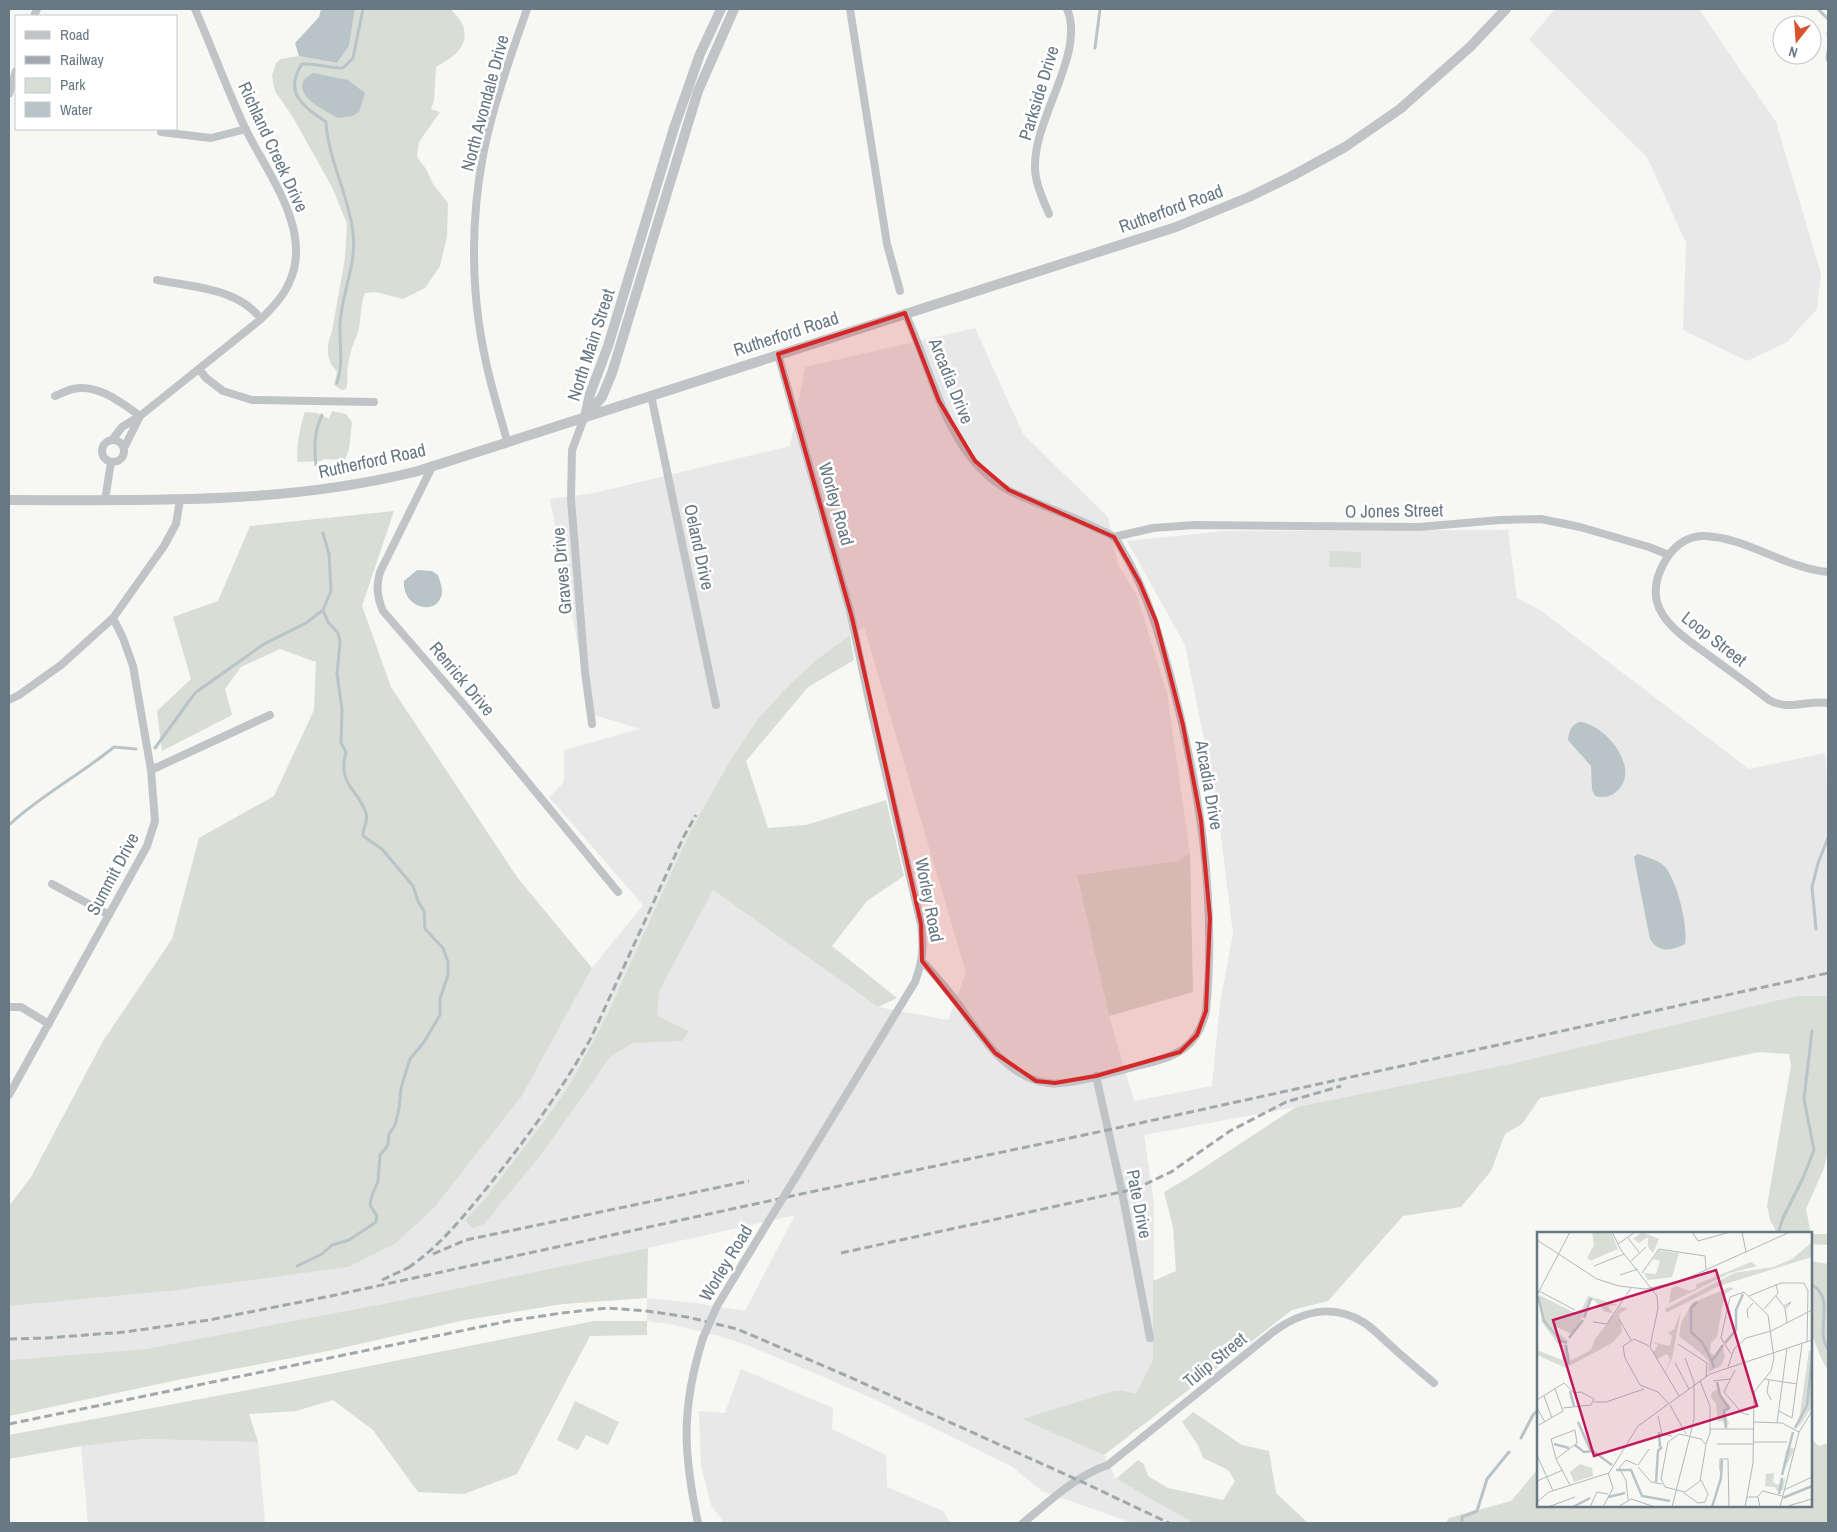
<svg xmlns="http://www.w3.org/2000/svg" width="1837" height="1532" font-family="'Archivo Narrow',sans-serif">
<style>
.built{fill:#e7e8e7;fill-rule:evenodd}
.green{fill:#d8ddd5}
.water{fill:#b9c4c8}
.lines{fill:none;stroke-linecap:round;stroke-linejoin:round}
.stream{stroke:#b9c4c8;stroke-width:3}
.minor{stroke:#c0c4c7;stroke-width:8}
.tertiary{stroke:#c0c4c7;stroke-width:10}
.rail{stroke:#a1a8ac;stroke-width:3;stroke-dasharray:8 4;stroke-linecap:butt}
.minor-bridge{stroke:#c0c4c7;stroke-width:8}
.marked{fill:#d62828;fill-opacity:0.2;stroke:#d62828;stroke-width:4;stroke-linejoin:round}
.labels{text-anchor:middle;stroke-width:5;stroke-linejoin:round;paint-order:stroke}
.street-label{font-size:18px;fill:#677883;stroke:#fff}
.inset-river{fill:none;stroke:#b9c4c8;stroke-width:2.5}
.inset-road{fill:none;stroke:#b0b9bd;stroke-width:1}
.view{fill:#c2185b;fill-opacity:0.15;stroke:#c2185b;stroke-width:2.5}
.inset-edge{fill:none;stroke:#677883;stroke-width:2.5}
</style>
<rect width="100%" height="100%" fill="#f7f7f4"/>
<path class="built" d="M1555 9H1699L1776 122 1821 274 1817 309 1787 342 1747 361 1683 330 1686 243 1647 157 1529 40Z
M975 328 1023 434 1108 517 1118 564 1137 596 1167 693 1190 853 1179 861 1077 875 1109 1016 1134 1101 1212 1086 1220 1003 1233 934 1217 804 1185 645 1127 541 1225 531 1508 530 1517 598 1540 610 1749 769 1825 753 1828 797V996H1796L1510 1064 1296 1107 1144 1135 1154 1204 1153 1360 1136 1393 1116 1390 1023 1419 1104 1455 1116 1479 1193 1523H1133L1042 1491 1011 1466 876 1400 819 1375 747 1345 716 1335 669 1324 647 1321V1298L696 1303 745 1311 795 1215 648 1248 388 1303 145 1349 9 1360V1306L170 1291 349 1267 395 1244 434 1208 522 1096 592 968 643 905 549 797 564 782V750L640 729 591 714 550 499 594 493 790 446 805 367ZM864 627 966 973 948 1020 878 1007 713 890 472 1228 465 1220 483 1201 545 1120 570 1084 607 1015 689 834 728 764 757 720 785 689 816 660 850 635Z
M741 1369 833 1408 832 1429 886 1455 887 1487 943 1511 950 1523H724L711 1505 701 1465 699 1411 725 1413Z
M146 1439 258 1442 265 1523H88L81 1446Z"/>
<path class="green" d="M355 9H451C455 14 463 22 464 29 468 49 451 58 436 67L434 100 431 109 440 112 419 142 417 157 426 169 433 184 448 203 447 237 440 266 425 288 403 299 376 292 365 293C359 307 362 322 357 335 353 344 349 356 348 365 346 373 349 380 346 389L342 390 334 385 337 372 331 364 328 355V344L332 331 345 258 347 224 333 189 294 119 275 91 272 76 276 63 281 59 299 56 337 63 349 46Z
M332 411 346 414 352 422 349 449 345 460 324 459 321 461 298 462C295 452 301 422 305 412L317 413 329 419Z
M394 511 362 606 391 687 517 877 592 968 522 1096 434 1208 395 1244 349 1267 170 1291 9 1306V1206L31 1177 103 1041 172 939 199 838 274 796 314 710 316 662 280 649 241 667 225 689 232 715 162 751 157 711 191 679 173 617 218 601 250 526Z
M1330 551 1361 552V568L1329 567Z
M850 635 854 660 808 687 746 761 768 828 806 825 886 800 904 876 867 901 832 946 897 998 878 1007 713 890 659 991 657 1016 689 1031 682 1041 633 1043 610 1057 543 1152 484 1224 472 1228 465 1220 483 1201 545 1120 570 1084 607 1015 689 834 728 764 757 720 785 689 816 660Z
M1190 853 1193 992 1109 1016 1077 875 1178 861Z
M1796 996H1828V1151L1824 1168 1806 1209 1811 1234H1828V1245L1811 1244V1233H1777L1770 1220 1767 1206 1791 1066 1789 1054 1759 1052 1540 1098 1522 1124 1505 1134 1491 1171 1461 1207 1403 1216 1328 1301 1292 1310 1104 1455 1022 1419 1116 1390 1136 1393 1153 1360V1281L1176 1271 1173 1227 1164 1192 1188 1178 1296 1107 1510 1064Z
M648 1248 647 1298 563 1304 465 1320 333 1350 182 1379 9 1416V1360L145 1349 388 1303Z
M1811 1261 1828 1264V1371L1821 1358 1811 1332Z
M594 1321H647V1335L590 1336 517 1474 464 1494 418 1492 373 1430 333 1400 296 1411 249 1414 258 1442 145 1439 81 1446 9 1459V1435L285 1383Z
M575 1401 619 1422 608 1445 586 1435 578 1450 557 1440Z
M1193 1412 1242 1445 1269 1451 1276 1493 1308 1523H1193L1116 1479 1138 1460 1144 1464 1148 1476 1168 1488 1223 1500 1235 1481 1228 1470 1203 1458 1198 1445 1182 1422Z
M1811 1439 1819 1446 1828 1443V1523H1446L1449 1518 1511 1501 1538 1469V1506H1811Z"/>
<path class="water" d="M321 9H355L349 46 337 63 299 56 295 43 319 17Z
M313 73 348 80 365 93 359 112 352 116 338 118C327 111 294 97 304 80 305 78 310 75 313 73Z
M417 570 432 571 438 575C440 582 444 590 441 597 434 616 402 607 404 581Z
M1579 722C1605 723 1643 770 1616 792 1611 797 1602 798 1595 796L1592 790 1591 766 1568 740C1569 732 1570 726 1579 722Z
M1638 854C1647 857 1659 860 1666 868 1678 885 1688 925 1685 944 1671 951 1658 953 1650 939L1635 863 1634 857Z"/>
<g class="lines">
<path class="stream" d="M1818 9 1828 19
M1828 33V35
M1095 48 1100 9
M1828 51 1827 58 1828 61
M337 383C344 363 339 344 340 323 342 293 357 263 353 233 349 195 328 160 326 122 303 106 283 93 302 64 316 63 329 68 343 68L353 58 363 9
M316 465C314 446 314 432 322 415
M155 748 195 693 264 644 306 623 323 610 331 591 329 554 323 533
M9 825C41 795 80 775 114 747L136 749
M1816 929 1812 887 1818 863 1828 838
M1778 1233 1783 1218 1803 1178 1814 1150 1804 1099 1812 1031
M297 1266 322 1254 332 1245 349 1240 376 1222 377 1216 370 1205 372 1195 378 1181 380 1155 388 1145 389 1134 395 1125 399 1109 401 1088 410 1059 424 1042 440 1015V999L448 975V962L443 948 425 929 424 911 418 901 413 886 382 849 363 836C362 828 369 821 366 813 358 789 337 785 346 752L341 743 342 709 337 674 340 642 338 633 328 622 323 610
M1811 1284C1837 1299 1814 1328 1828 1349
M1521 1438 1533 1415 1538 1410
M1462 1523V1517L1477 1511 1487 1479 1509 1452"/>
<path class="minor" d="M850 9 887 244 900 291
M34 16 37 9
M9 94 16 71
M161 132 211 138 246 129
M1049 214C1043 199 1035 183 1035 167 1034 117 1086 53 1067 9
M157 280C192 287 238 288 261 319
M905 313C933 371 946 456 1008 490 1037 505 1069 514 1098 529 1104 532 1112 534 1116 539 1120 545 1124 554 1128 560 1148 597 1158 631 1169 671 1199 784 1217 894 1206 1011 1197 1049 1176 1056 1141 1065 1117 1071 1071 1086 1048 1083 1007 1078 980 1035 959 1005 947 989 935 975 922 961
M778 354 850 611 870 705 921 924C924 947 923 960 915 982L794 1180
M199 369 206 378 223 391 252 400 374 402
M651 395 716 705
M55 396C61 394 67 390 73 389 97 383 122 403 140 416
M584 418 572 450 571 499 585 672 592 724
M102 451a11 11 0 1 1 22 0a11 11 0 1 1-22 0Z
M112 440 122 427 140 416 261 319C271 309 283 297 289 283 314 231 267 173 245 128 227 89 212 48 195 9
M507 441C502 422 496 403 491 383 471 307 469 227 484 150 494 102 511 55 527 9
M124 448 140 416
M433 465 380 572C376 586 377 597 383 611L466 707 618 892
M105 500 111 462
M1114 537 1153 528 1195 525 1419 527 1500 520 1541 519 1580 527 1649 547 1669 555
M1828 572C1785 568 1748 538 1705 536 1687 535 1673 547 1665 561 1637 609 1677 632 1711 657 1730 671 1750 685 1769 700 1788 711 1808 700 1828 703
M9 700 19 695 61 665 113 618 164 546 176 524 180 500
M151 770 270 715
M52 884 109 915
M9 1007H21L49 1024
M1096 1076 1122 1192 1150 1338
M9 1095 147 846 155 821 151 770 133 666 123 638 113 618
M717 1306 762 1232
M698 1523C683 1452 681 1408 703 1338
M1023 1523C1049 1502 1075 1476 1108 1465L1273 1332C1300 1312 1332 1303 1363 1322 1373 1328 1381 1337 1390 1345 1404 1358 1419 1370 1434 1383"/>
<path class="tertiary" d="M585 417 602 397 612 373 698 91 734 9
M585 417 590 394 608 346 674 128 700 54 721 9
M9 500C146 500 284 505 418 471L1176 227 1249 197 1292 176 1345 147 1400 109 1470 47 1506 9"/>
<path class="rail" d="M841 1253 1135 1189 1171 1172 1230 1131 1286 1102 1341 1086
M433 1254 466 1240 749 1181
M408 1268C440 1246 462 1218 486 1189 525 1141 561 1091 591 1038L684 836 696 815
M382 1280 414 1265
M9 1339 47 1338 125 1332 209 1320 331 1296 801 1194 1108 1130 1828 973
M9 1424 509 1321 562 1313 607 1308 647 1311 687 1317 737 1329 845 1375 1078 1480 1169 1523"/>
<path class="minor-bridge" d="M762 1232 794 1180
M703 1338 717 1306"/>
</g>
<path class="marked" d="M905 313 939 401 975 461 1009 490 1114 537 1140 583 1156 621 1183 725 1201 820 1210 918 1206 1011 1197 1035 1180 1052 1096 1076 1055 1083 1036 1081 995 1053 922 961 921 924 852 618 778 354Z"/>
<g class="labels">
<g class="street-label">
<text transform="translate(1039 93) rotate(-73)" y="6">Parkside Drive</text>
<text transform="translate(485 103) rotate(-75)" y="6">North Avondale Drive</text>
<text transform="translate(273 147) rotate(65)" y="6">Richland Creek Drive</text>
<text transform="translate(1171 209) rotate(-20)" y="6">Rutherford Road</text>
<text transform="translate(786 334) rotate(-18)" y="6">Rutherford Road</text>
<text transform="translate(591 345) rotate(-72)" y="6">North Main Street</text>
<text transform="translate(951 381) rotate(68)" y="6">Arcadia Drive</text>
<text transform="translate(372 461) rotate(-12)" y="6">Rutherford Road</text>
<text transform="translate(836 504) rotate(74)" y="6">Worley Road</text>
<text transform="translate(1394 511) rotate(-1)" y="6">O Jones Street</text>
<text transform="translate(699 547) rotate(78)" y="6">Oeland Drive</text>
<text transform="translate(562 571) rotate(-95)" y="6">Graves Drive</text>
<text transform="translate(1714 639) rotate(38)" y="6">Loop Street</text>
<text transform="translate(462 679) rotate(50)" y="6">Renrick Drive</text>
<text transform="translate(1209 785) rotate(80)" y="6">Arcadia Drive</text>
<text transform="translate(113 874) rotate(-62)" y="6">Summit Drive</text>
<text transform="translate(929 900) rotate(79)" y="6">Worley Road</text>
<text transform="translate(1139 1204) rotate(79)" y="6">Pate Drive</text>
<text transform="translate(726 1263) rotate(-59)" y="6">Worley Road</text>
<text transform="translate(1215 1360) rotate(-39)" y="6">Tulip Street</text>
</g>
</g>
<g transform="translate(1537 1232)">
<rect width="275" height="275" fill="#f7f7f4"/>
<path d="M55 0H74L81 17 55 28 58 41 55 29 50 26 57 13ZM105 0 122 7 116 21 111 15V5L102 11 96 7ZM275 10V25L182 54 129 81 128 77 197 41 236 35 255 27ZM122 18 142 21 135 45 111 48 107 41 119 42 123 29 116 27ZM214 30 220 34 193 41 127 74 132 72 134 57 139 54 153 59 160 56 158 53ZM193 55 197 57 189 61 186 71 180 105 174 111 173 120 178 124 185 112 188 124 184 134 171 140 172 130 167 124 142 104 144 91 155 71ZM2 63 38 81 45 77 51 64 81 73 71 74 76 81 68 80 57 68 53 69 36 103 20 95 17 97 32 110 21 112 5 90ZM83 75 91 76 82 82 85 100 75 111 29 136 0 123V118L25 128 27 115H20L29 112 33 129 54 118 58 107ZM144 79 135 126 128 141 133 127 130 122 120 127 116 121 121 113 114 110 133 114 135 104 131 101 137 97ZM272 118 275 120V175L261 196ZM180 149 183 164 194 175 188 180 192 192 189 196 185 189 181 190 179 172 174 165 175 160 180 158ZM252 215 258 217 244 243 249 219ZM43 232 55 236 56 244 37 250 33 240ZM237 241 236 250 241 253 248 246 246 258 240 259 238 255 228 254 229 242Z" fill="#d8ddd5"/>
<path class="inset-river" d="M1 64 7 89 24 109 30 111M160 70 154 76V100L165 110 175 129M47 86 54 66M32 106 46 88M188 111 199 98V78L206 62M29 113 32 132M177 136 175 129 186 113M180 150 183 163 192 176 187 179 189 196M33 159 37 174M41 190 53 217 75 233M258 196 270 173 275 126M122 200 123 215M17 212 32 216M38 213 47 220 57 219M79 238H94L105 264 133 269M245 243 256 200M119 250 121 219 125 215M242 262 245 246M71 265 88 261M246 266 275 254M36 275 53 266M175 275 184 246 185 228"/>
<path class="inset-road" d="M75 0 84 18 120 64 121 76 113 115 142 164M155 0 161 9 193 0M205 0 209 20M91 6 102 20M0 8 60 47 82 54 108 57 142 50 253 0M81 12 98 0M94 29 109 15M57 34 87 22M105 41 122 17 168 24 169 38M83 43 101 37M2 59 38 78M0 63 33 0M212 64 244 51H267L271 59 270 110M239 64 248 76 250 91M247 74 254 70 249 76M227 77 241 61 239 52M211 86 210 78 216 71M82 87 94 108M56 90 70 92 94 56M141 112 170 131 169 145M112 114 97 107 86 114 88 126 103 153 121 160 131 171M194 122 184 106 186 96 193 65 207 60 231 83 237 126 234 139 217 160 216 231 208 275M138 131 152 157M191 135 197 117 209 106 234 99 275 78M198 138 187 160 205 181 212 183M227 147 260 152M232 148 230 160 234 168M163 149 173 174V201L169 212M176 149 193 147M7 164 15 186M0 168 27 151 37 161 44 160 57 167 54 173 26 176M57 170H69L107 157M133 173 149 202M0 176 8 190M242 179 255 186 265 112M121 184 125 202 135 204M216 190 245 191 262 200M240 191 250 116M2 193 26 179 18 157M173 197H216M38 198 40 211 19 227 14 207ZM142 202 164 207 169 213 163 249 148 260 128 255 124 247 131 210ZM216 210H250M180 212H216M0 223 16 259M19 227 33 253M101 233 112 217M101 235 114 250 125 252M183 239V227H191L192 275M0 249 26 238M247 258 275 245M147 261 161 271 168 270 171 262 164 248M210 265H221L223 275M220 265 226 259 245 264M91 268 89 248 82 236 89 228 100 233M0 270 12 260 72 241 101 194 173 142 275 108M251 274 275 267M11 275 38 265M53 275 60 260 71 262M66 275 76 256 71 241M81 275 94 267 118 275M135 275 157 188V150L148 126M243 275 262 200 275 179"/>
<path class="view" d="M179 38 220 174 57 224 16 88Z"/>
<rect width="275" height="275" class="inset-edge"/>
</g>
<rect width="1837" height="1532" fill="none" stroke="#677883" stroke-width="20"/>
<rect x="15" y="15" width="162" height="115" fill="#ffffff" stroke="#c2c9cd"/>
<rect x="25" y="31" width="25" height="8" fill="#c0c4c7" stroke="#c2c9cd"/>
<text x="60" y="40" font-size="15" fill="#677883">Road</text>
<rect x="25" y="56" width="25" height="8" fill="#a1a8ac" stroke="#c2c9cd"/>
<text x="60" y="65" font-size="15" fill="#677883">Railway</text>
<rect x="25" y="78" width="25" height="15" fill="#d8ddd5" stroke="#c2c9cd"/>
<text x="60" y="90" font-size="15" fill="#677883">Park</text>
<rect x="25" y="102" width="25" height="15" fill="#b9c4c8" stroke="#c2c9cd"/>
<text x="60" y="115" font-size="15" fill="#677883">Water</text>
<g transform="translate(1797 40) rotate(197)"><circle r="24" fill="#ffffff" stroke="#c2c9cd"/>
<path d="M0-4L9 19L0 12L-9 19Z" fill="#db522f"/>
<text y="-8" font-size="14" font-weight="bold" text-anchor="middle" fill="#677883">N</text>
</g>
</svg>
